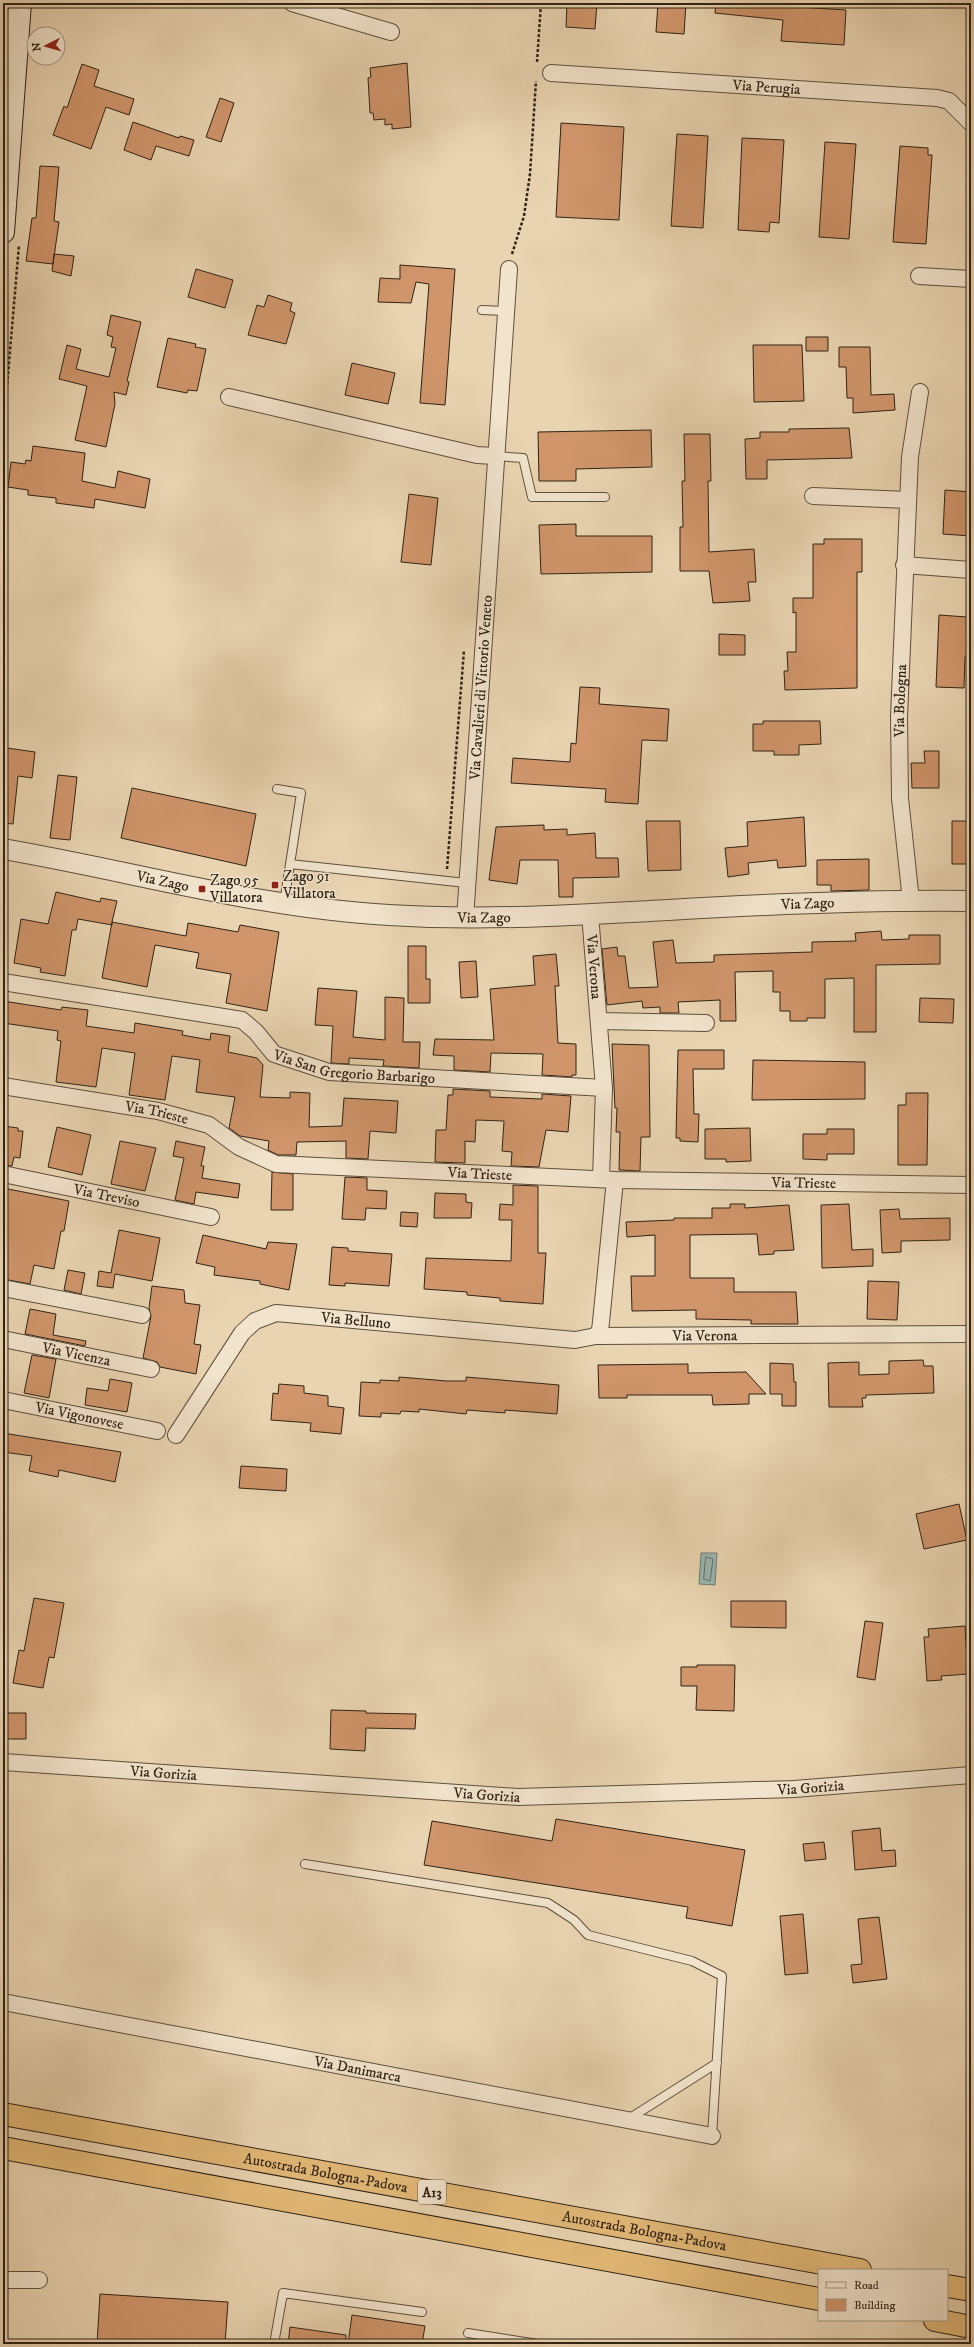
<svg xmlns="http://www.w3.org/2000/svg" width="974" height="2347" font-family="'IM FELL DW Pica',serif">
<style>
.water{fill:#99b7b2;stroke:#6f7c73}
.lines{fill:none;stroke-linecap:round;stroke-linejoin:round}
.shore{stroke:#646d64;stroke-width:1}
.building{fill:#d0956b;stroke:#2f2315}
.service-casing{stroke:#5e4f3c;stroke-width:10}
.minor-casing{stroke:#5e4f3c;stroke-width:18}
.tertiary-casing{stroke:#5e4f3c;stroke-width:22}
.secondary-casing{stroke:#2f2315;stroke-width:24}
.motorway-casing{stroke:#2f2315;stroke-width:24}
.path{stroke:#2f2315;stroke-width:2.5;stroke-dasharray:3 2;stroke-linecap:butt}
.service{stroke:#f1e3cc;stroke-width:8}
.minor{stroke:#f1e3cc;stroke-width:16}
.tertiary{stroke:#f1e3cc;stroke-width:20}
.secondary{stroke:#f1e3cc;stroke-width:22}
.motorway{stroke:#e4ba78;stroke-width:22}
.poi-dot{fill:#8f2418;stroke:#f1e3cc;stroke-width:1.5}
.labels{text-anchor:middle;stroke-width:3;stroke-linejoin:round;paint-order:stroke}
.shield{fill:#f1e3cc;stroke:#695d4c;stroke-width:1}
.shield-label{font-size:14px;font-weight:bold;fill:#2f2315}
.street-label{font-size:15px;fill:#2f2315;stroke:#f1e3cc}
.poi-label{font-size:15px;fill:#2f2315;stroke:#f1e3cc;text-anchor:start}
</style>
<rect width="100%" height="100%" fill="#e9d4b1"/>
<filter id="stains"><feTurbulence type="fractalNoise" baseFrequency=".005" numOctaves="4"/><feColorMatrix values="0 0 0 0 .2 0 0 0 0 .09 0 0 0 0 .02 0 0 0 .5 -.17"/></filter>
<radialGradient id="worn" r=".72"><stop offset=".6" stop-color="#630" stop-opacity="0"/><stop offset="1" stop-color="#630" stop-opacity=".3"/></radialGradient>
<path class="water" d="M701 1553H717L715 1585 699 1584Z"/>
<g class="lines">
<path class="shore" d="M706 1557 713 1559 710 1581 704 1579Z"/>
</g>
<path class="building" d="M567 3H597L595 29 566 27Z
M658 3H686L684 34 656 32Z
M716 3H785L784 6 846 10 844 45 781 41 783 20 715 13Z
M407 63 411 127 392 129V124L385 125V119L374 120 373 113H370L368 78 371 77 370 68Z
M82 64 99 70 94 86 134 99 129 115 106 107 91 149 53 135 64 106 67 108Z
M220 98 234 103 221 142 206 137Z
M133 122 179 138 180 136 194 140 189 156 156 146 151 160 124 150Z
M561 123 624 127 619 220 556 217Z
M677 134 708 136 703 228 671 226Z
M742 138 784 140 779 223 770 222 769 232 738 230Z
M825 142 856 144 849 239 819 237Z
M900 146 928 148V155H932L926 244 893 242Z
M40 166 59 167 54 221 59 222 53 264 26 261 32 218H36Z
M54 254 74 256 71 276 52 271Z
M400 265 455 269 445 405 420 403 429 284 416 282 411 303 378 302 380 278 400 279Z
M196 269 233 280 225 308 188 297Z
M268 295 292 303 290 311 295 313 286 344 248 335 257 305 264 307Z
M111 315 141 322 127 381 129 382 126 395 114 392 115 404 106 447 75 440 87 386 59 379 67 345 81 349 76 369 109 377 116 348 111 347 113 337 107 335Z
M806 337H828V351H806Z
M168 338 196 344 195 347 206 349 197 391 188 390 187 393 157 387Z
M753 345H802L804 401 754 402Z
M839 347H870L871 395 894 394 895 410 853 413V398H847L846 367H839Z
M352 363 395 373 388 404 345 395Z
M849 428 852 458 767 460V479H746L745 439 760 438V432H789V429Z
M651 430 652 467 576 469V481H539L538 432Z
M684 434H710L711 481H708L709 552 754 549 756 582H748L750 601 713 603 709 571H680V527H683L682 481H685Z
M33 446 85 453 82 481 115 488 118 471 150 479 145 508 95 499 94 508 56 503V498L28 495V490L8 487 11 462 25 464 26 460 31 461Z
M945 490 971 492V536L943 534Z
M409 494 438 498 431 565 401 562Z
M576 524V536H652V572L541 574 539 525Z
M824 539H862V572H857V688L785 690 784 671H788L787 652H796V612L793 613V598H813V544H824Z
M939 615 967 617 966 625H971V658L965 657 964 688 936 687Z
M719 634 745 635V655H719Z
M580 687 600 688 599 704 669 709 667 741 642 740 638 804 605 802 606 789 511 783 513 758 570 762 571 743 576 744Z
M763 721H820L821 744 799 745V755H774V751H753V724H763Z
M7 748 35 752 32 778 18 776 13 824 3 823V779Z
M924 751H939V788H912L911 763H925Z
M58 775 77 777 70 840 50 838Z
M132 788 256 814 246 866 121 838Z
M804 817 806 866 778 868 777 860 748 863 749 874 728 877 725 848 748 846 747 822Z
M646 821H680L681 870 648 871Z
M952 821H971V864H952Z
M544 825V830L567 829V835L595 833 596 858H618L619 877 573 878V897H559L558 860H520L517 884 489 880 496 827Z
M869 859V890L831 891V885H817V860Z
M56 892 100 902 101 898 117 901 112 922 186 936 188 923 238 932 240 925 279 932 267 1011 226 1003 231 974 196 968 199 953 155 945 147 987 102 978 112 922V925L78 919 76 930H72L65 976 40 972 41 968 14 963 21 919 48 924Z
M881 931 882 940 909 939V935H940V964L876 965V1032H854V978L825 979V1018H807V1021H790V1011H780V992H773V971L735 972 736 1021H720V1000L678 1002 679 1013H660V1007L643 1008 642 1001 607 1005 602 949 617 947 618 956H625L629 988 658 987 653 942 673 940 676 963 714 962V955L812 952V942L856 941 855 933Z
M408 946H426V979H430V1003H408Z
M556 954 559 986H555L558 1043 576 1044V1075H572V1077L542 1075 543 1054 491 1053 490 1072 454 1070V1056L433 1055 435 1039 494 1040 490 989 535 985 533 956Z
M476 961 478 997 461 998 459 962Z
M318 988 357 991 353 1037 385 1040V997L404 998 403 1042H420L419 1068 383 1066 384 1060 349 1058V1064L331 1063 333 1026 315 1025Z
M920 998 954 999 953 1023 919 1022Z
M3 1001 61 1010 62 1007 88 1010 86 1026 134 1033 135 1023 183 1031 182 1035 210 1040 211 1033 230 1036 228 1052 257 1058 263 1065 260 1097 290 1098V1092L310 1093 309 1127 342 1126 344 1098 398 1101 396 1133 370 1131 368 1159 346 1158V1141L297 1142 296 1155H278L268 1150 269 1141 240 1136 229 1128 235 1097 196 1092 200 1060 172 1056 165 1100 129 1095 135 1053 102 1048 96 1087 56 1082 61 1041 57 1040 58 1031 3 1023Z
M612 1044 649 1045 650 1137H641L640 1171 619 1170 620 1132H616L617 1108H615Z
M678 1050H724V1069H693L694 1114H699L698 1142 680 1141V1138H676Z
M753 1060 865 1062V1099L752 1100Z
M453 1089 490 1091V1097L542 1099V1094L571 1096 568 1132 546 1130 539 1167 511 1166 512 1152 502 1151 504 1121 476 1120 475 1142 465 1141V1163L435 1162 436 1130H446L448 1095H453Z
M906 1093H928L927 1165H898V1105H906Z
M3 1126 18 1128V1131H23L20 1158 14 1157 12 1166 3 1165Z
M57 1127 91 1135 82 1175 48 1167Z
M750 1128 751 1161 726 1162V1159H705V1129Z
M827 1129H854V1154H827V1160L803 1159V1134H827Z
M120 1141 156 1148 145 1191 111 1184Z
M176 1141 205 1147 201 1166H204L202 1178 240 1184 238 1198 196 1192 194 1204 175 1200 184 1158 173 1156Z
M272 1172 293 1174V1210H271Z
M345 1177 367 1178V1190L387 1191 386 1209 366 1208 365 1220 342 1219Z
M513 1185 538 1186V1253H546L543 1304 500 1301V1298L467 1295V1292L424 1289 426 1258 511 1261 512 1220H499L500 1204 513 1205Z
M3 1188 69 1201 64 1231H61L54 1269 34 1265 30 1284 3 1279Z
M435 1193 466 1194V1202L472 1203 471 1218H434Z
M730 1204H745V1208L789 1205 794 1250 774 1251V1254L759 1255 757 1234 690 1235V1278H734V1292H796L798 1324H751V1320L696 1319V1310L632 1311 631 1276H655V1235L627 1237 626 1222 674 1220V1218H712V1208H730Z
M849 1204 852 1250 873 1249V1266L822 1268 821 1205Z
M899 1209 900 1219 950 1218V1240L901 1241V1252L882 1253 880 1210Z
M401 1212 418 1213 417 1227 400 1226Z
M119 1230 160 1238 152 1281 115 1274 113 1288 97 1286 99 1271 111 1273Z
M203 1235 266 1249 268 1242 297 1244 289 1290 260 1284V1281L214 1275 215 1267 196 1263Z
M332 1247 348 1248V1251L392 1254 389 1286 345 1283V1286L329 1285Z
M68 1270 85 1273 81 1294 64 1290Z
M868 1281 899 1282 897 1320 867 1319Z
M152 1286 184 1290 185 1303 200 1305 194 1344 201 1345 196 1374 160 1367 157 1362 143 1358 151 1316 149 1308Z
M30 1309 56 1314 53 1335 86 1341 85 1346 25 1334Z
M32 1355 56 1359 49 1398 24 1393Z
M923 1360 924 1366H933L934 1393 866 1395V1398H862L863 1407H829L828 1363 859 1362V1375L889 1374V1361Z
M770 1363 793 1364 794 1382H796V1406H782V1394H770Z
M688 1364V1373L746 1372 766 1394H749V1404L713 1405 712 1395H627V1398H599L598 1365Z
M399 1377 447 1381H466V1377L559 1385 557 1414 505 1410V1413L467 1410 466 1414 419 1409V1412L401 1411 400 1414 381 1413V1417L359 1416 361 1382 380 1383V1380L399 1381Z
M110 1379 132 1383 127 1412 85 1405 87 1388 108 1391Z
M279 1384 304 1386V1393L328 1396V1406L344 1408 341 1434 310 1431 311 1423 271 1420 273 1393 278 1394Z
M3 1433 121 1452 115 1482 59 1470 58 1477 29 1471 32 1456 3 1452Z
M241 1466 287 1469 286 1491 239 1488Z
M959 1504 967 1540 924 1549 916 1514Z
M34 1598 64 1603 54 1658 49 1657 43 1688 13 1683 19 1650 24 1651Z
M731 1601H786V1628L731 1627Z
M865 1621 883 1623 875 1680 857 1677Z
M965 1626 968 1674 941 1676 942 1680 927 1681 924 1637H929L928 1629Z
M697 1665H735L734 1711 696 1710 697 1686H681V1667H697Z
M331 1710 366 1711V1713L416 1714 415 1729 366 1728 365 1751 330 1749Z
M3 1713H26V1739H3Z
M556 1819 745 1850 732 1926 686 1918 688 1907 424 1865 432 1821 552 1841Z
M880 1828 882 1851 895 1850 896 1866 855 1870 852 1831Z
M824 1842 826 1859 805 1861 803 1844Z
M803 1914 808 1973 785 1975 780 1916Z
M879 1917 887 1979 853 1983 851 1965 862 1964 858 1919Z
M100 2294 228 2302 225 2344H97Z
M352 2315 425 2326 422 2344H348Z
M290 2327 346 2335V2344H288Z"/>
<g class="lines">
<defs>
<path id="service" d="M3 15H18
M482 310 505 311
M495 456 523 458 532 497H605
M277 789 301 793 284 903
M290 864 466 883
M305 1864 548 1903 574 1920 588 1935 692 1961 722 1976 712 2136
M627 2120 717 2063
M468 2333 538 2344
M274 2344 283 2293 422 2312"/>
<g id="minor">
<path d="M292 3 391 32"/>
<path id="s1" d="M551 73 937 98 949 101 971 123"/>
<path d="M919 276 971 279"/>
<path d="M229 397 477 455 495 456"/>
<path d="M813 496 908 500"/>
<path d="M904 565 971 570"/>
<path id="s2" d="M911 901 900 798 899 717 910 457 920 392"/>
<path id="s3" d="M590 914 604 1088 601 1179"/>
<path id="s4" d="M465 919 509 269"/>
<path id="s5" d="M3 982 242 1020 256 1032 274 1054 329 1072 604 1088"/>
<path d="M599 1021 706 1023"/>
<path id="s6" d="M3 1086 158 1111 209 1125 239 1147 276 1164 615 1180 971 1185"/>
<path id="s7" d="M3 1174 211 1217"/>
<path id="s8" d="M615 1180 601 1322 600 1330 596 1336 971 1334"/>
<path d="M3 1288 142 1315"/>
<path id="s9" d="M3 1339 151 1369"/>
<path id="s10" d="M3 1400 157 1431"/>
<path id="s11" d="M176 1435 242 1333 255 1321 276 1313 575 1340 596 1336"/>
<path id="s12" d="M3 1762 518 1797 794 1789 971 1775"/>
<path id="s13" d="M3 2002 712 2136"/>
<path d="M3 2280H39"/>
</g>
<g id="tertiary">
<path id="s14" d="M3 849C132 871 258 908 389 915 482 921 575 915 668 910 769 904 870 900 971 901"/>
</g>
<path id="secondary" d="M3 232 20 3"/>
<g id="motorway">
<path id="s15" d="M3 2114 860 2270"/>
<path d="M3 2148 819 2299"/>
<path d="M947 2286 971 2290"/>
<path d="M935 2320 971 2327"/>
</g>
</defs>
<use href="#service" class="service-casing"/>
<use href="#minor" class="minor-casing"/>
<use href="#tertiary" class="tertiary-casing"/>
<use href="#secondary" class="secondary-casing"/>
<use href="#motorway" class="motorway-casing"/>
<path class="path" d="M537 62 541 3
M512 254 524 216 530 174 536 81
M3 434 19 245
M447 869 464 650"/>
<use href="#service" class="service"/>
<use href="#minor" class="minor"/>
<use href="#tertiary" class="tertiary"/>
<use href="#secondary" class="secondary"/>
<use href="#motorway" class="motorway"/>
</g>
<g class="poi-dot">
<rect x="271" y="881" width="8" height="8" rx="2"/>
<rect x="198" y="885" width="8" height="8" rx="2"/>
</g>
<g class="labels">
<rect class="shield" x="418" y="2180" width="28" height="24" rx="3"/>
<g class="shield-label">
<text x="432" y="2197">A13</text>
</g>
<g class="street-label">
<text dy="5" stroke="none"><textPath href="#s1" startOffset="216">Via Perugia</textPath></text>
<text dy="5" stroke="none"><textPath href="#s4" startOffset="232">Via Cavalieri di Vittorio Veneto</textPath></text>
<text dy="5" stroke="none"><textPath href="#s2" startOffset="201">Via Bologna</textPath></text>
<text dy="5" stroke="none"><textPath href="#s14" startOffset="163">Via Zago</textPath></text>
<text dy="5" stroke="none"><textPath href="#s14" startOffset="811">Via Zago</textPath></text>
<text dy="5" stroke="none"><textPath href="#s14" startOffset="487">Via Zago</textPath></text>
<text dy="5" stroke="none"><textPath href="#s3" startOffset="53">Via Verona</textPath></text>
<text dy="5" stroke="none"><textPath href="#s5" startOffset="371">Via San Gregorio Barbarigo</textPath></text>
<text dy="5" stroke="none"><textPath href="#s6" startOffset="156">Via Trieste</textPath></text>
<text dy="5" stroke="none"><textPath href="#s6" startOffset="492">Via Trieste</textPath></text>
<text dy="5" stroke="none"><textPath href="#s6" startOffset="816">Via Trieste</textPath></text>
<text dy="5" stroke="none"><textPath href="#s7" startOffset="106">Via Treviso</textPath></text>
<text dy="5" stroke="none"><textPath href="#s11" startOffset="242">Via Belluno</textPath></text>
<text dy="5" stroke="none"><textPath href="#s8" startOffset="267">Via Verona</textPath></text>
<text dy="5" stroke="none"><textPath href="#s9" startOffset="75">Via Vicenza</textPath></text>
<text dy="5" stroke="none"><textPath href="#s10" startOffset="78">Via Vigonovese</textPath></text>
<text dy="5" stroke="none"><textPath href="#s12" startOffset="161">Via Gorizia</textPath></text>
<text dy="5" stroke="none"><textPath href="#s12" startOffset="809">Via Gorizia</textPath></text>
<text dy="5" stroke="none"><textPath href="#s12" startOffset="485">Via Gorizia</textPath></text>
<text dy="5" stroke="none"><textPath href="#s13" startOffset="361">Via Danimarca</textPath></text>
<text dy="5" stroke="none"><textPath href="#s15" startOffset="328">Autostrada Bologna-Padova</textPath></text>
<text dy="5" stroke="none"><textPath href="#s15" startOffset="652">Autostrada Bologna-Padova</textPath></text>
</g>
<g class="poi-label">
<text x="283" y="881">Zago 91<tspan x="283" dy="17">Villatora</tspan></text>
<text x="210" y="885">Zago 95<tspan x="210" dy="17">Villatora</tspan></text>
</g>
</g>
<rect width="974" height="2347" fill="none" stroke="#e9d4b1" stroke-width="16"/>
<rect x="4" y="4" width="966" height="2339" fill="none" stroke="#2f2315" stroke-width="2"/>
<rect x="8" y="8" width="958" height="2331" fill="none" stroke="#2f2315"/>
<rect x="818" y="2269" width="130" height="52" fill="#f1e3cc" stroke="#a39683"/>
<rect x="826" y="2282" width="20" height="6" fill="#f1e3cc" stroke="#a39683"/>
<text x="854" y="2289" font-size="12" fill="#2f2315">Road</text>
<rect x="826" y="2299" width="20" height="12" fill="#d0956b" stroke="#a39683"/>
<text x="854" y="2309" font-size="12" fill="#2f2315">Building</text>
<g transform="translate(46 46) rotate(264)"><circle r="19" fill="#f1e3cc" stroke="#a39683"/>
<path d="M0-3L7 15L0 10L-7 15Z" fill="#8f2418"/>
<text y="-6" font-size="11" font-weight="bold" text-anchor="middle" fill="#2f2315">N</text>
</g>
<rect width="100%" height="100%" filter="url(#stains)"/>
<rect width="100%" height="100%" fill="url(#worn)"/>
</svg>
